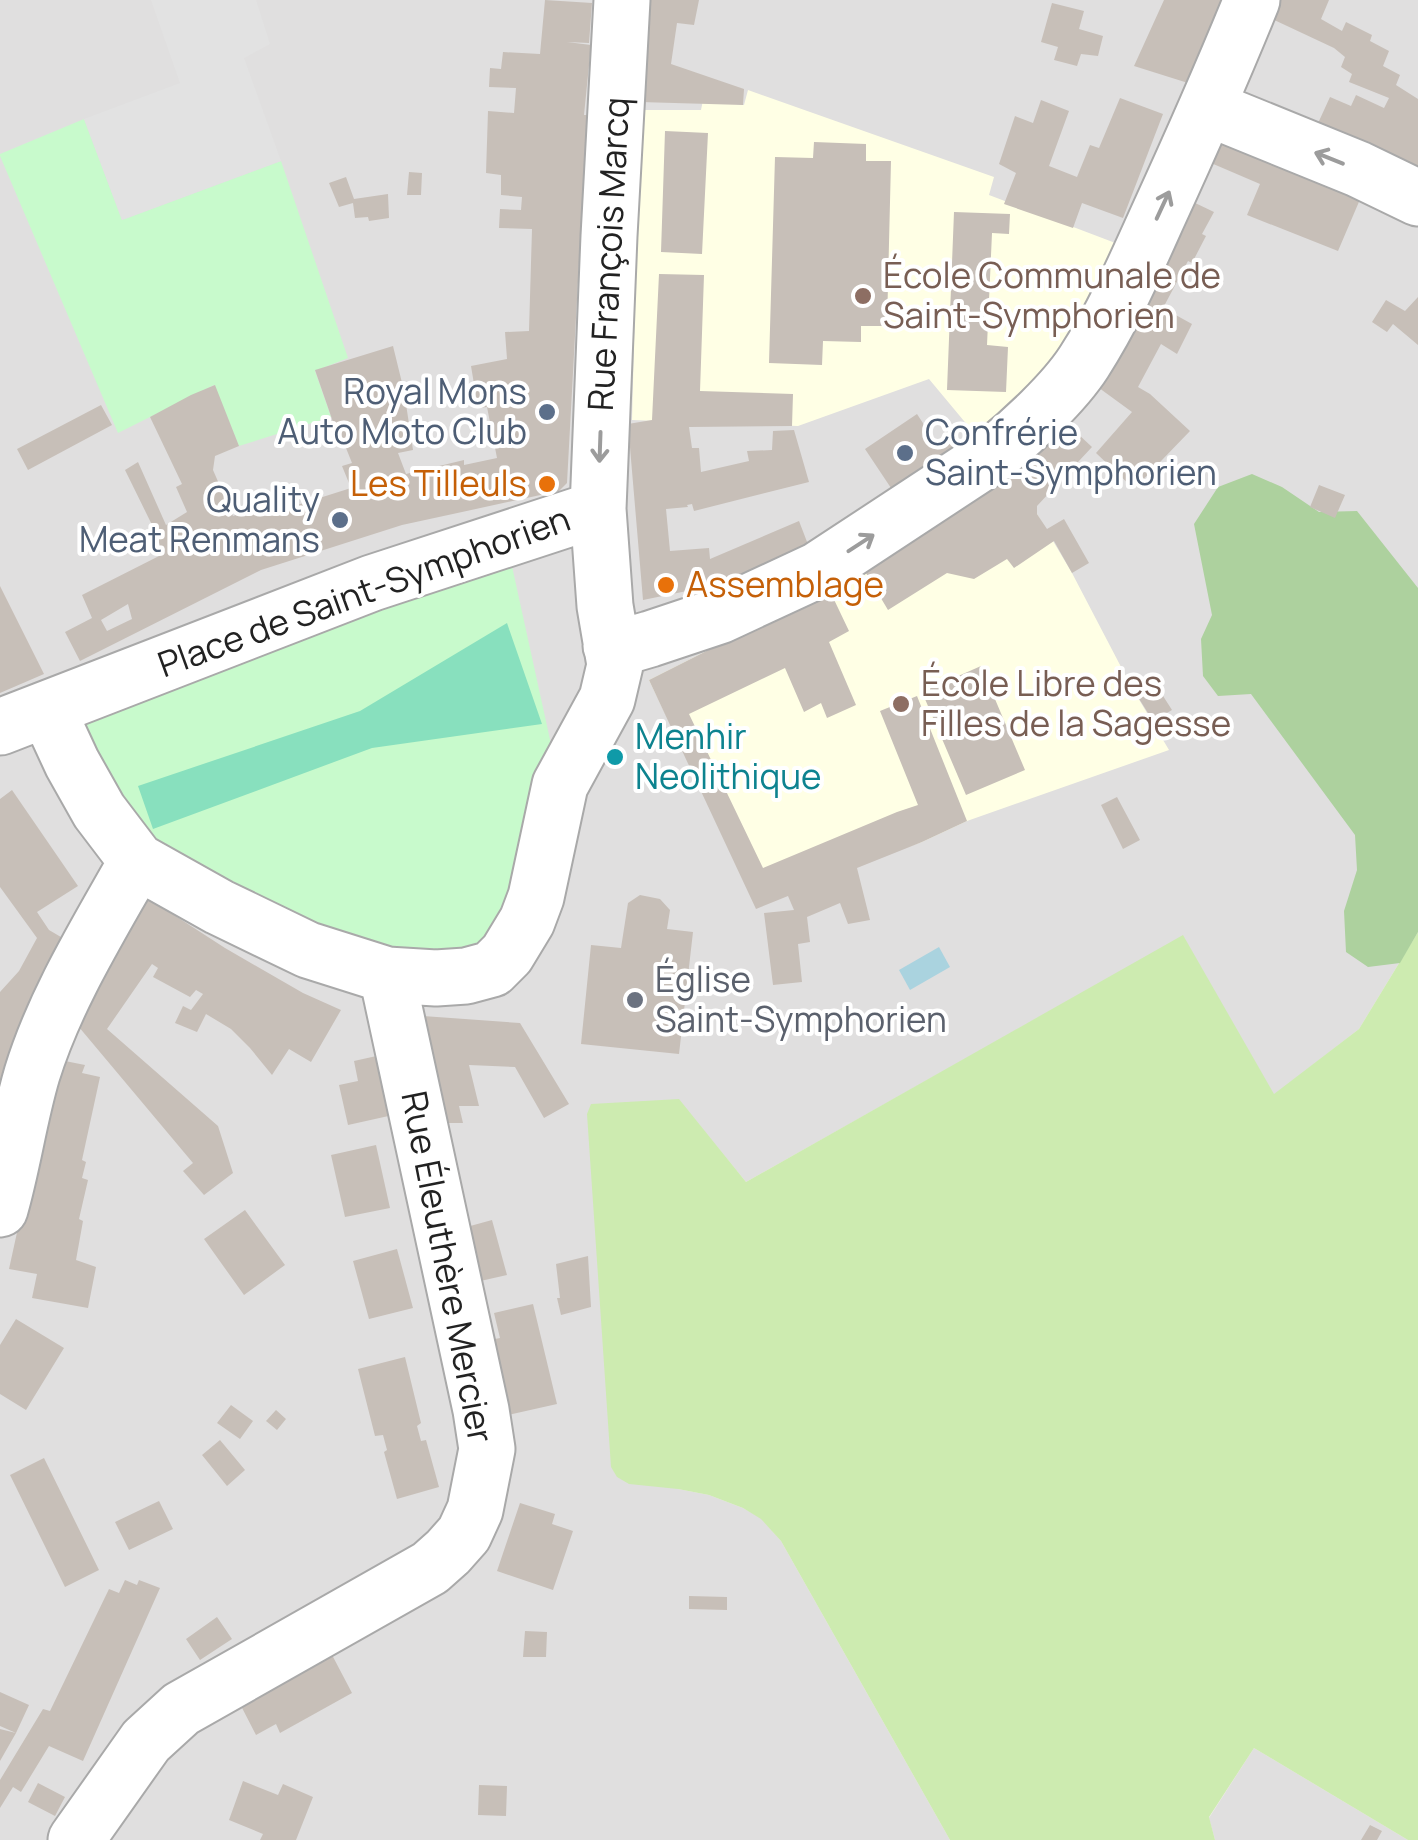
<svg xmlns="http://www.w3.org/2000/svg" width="1418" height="1840" font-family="Manrope,sans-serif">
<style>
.residential{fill:#e0dfdf}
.education{fill:#ffffe5}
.grass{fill:#cdebb0}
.forest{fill:#add19e}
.park{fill:#c8facc}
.pitch{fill:#88e0be}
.parking{fill:#e2e2e2}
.water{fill:#aad3df}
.building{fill:#c7bfb8;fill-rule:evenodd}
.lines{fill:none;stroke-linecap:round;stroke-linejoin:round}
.minor-casing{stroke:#a9a9a9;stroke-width:59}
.minor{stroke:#fff;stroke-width:55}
.oneway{stroke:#9c9c9c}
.education-dot{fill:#8d6e63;stroke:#fff;stroke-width:4}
.service-dot{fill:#5c6f8a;stroke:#fff;stroke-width:4}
.food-dot{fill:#e8710a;stroke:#fff;stroke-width:4}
.culture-dot{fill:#0f9aa8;stroke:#fff;stroke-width:4}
.worship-dot{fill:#6b7280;stroke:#fff;stroke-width:4}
.labels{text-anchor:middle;stroke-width:8;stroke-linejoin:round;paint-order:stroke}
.street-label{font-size:35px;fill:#222;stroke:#fff}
.education-label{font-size:35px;fill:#785e54;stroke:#fff;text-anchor:start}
.service-label{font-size:35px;fill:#4e5e75;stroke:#fff;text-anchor:end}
.food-label{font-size:35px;fill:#c56008;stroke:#fff;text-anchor:end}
.culture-label{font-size:35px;fill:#0d838f;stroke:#fff;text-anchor:start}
.worship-label{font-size:35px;fill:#5b616d;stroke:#fff;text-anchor:start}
</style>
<rect width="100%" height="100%" fill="#f2efe9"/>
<path class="residential" d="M0 0H1418V932L1359 1029 1274 1095 1183 936 746 1182 679 1100 678 1489 709 1495 743 1508 761 1518 781 1541 950 1840H0Z
M1254 1748 1408 1840H1215L1209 1818Z"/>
<path class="education" d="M748 90 994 177 989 195 1118 244 1064 347 1021 399 979 439 929 379 798 426 632 420 640 110H701L703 100 744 105Z
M1032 501 1037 506V514L1072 573 1131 686 1169 750 967 821 922 842 891 853 743 876 649 680 764 622 863 568Z"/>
<path class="grass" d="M1418 932V1840H1408L1254 1748 1209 1817 1215 1840H950L781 1541 761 1519 743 1508 709 1495 678 1489 629 1484 617 1477 611 1467 587 1114 591 1104 679 1099 746 1182 1183 935 1274 1094 1359 1029Z"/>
<path class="forest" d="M1252 474 1282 487 1319 512 1357 511 1418 588V932L1400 963 1368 967 1346 952 1344 911 1357 870 1355 835 1251 694 1218 696 1203 676 1201 639 1212 615 1194 524 1218 487Z"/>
<path class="park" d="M84 119 122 220 281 161 348 358 315 371 331 417 239 446 214 385 118 433 0 156V154Z
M506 539 560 785 536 897 436 978 137 861 78 744 87 715Z"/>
<path class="pitch" d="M507 623 542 724 372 748 153 829 138 786 360 711Z"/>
<path class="parking" d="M151 0H256L270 44 244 58 281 161 122 220 84 119 180 83Z"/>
<path class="water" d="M939 947 950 967 910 990 899 970Z"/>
<path class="building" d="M545 0 592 3 589 43 567 42 591 45 584 115H587L567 483 559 491 402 525 261 570 80 661 65 632 92 618 82 595 163 554 155 531 125 470 138 462 166 525 187 512 176 487 182 484 150 417 191 395 215 385 239 446 215 456 213 470 233 516 266 505 269 514 351 488 342 466 352 463 344 443 341 445 315 370 393 346 404 391 413 450 398 453 406 474 464 460V465L497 458 487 407 478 408 471 366 507 359 505 332 529 331 532 229 499 228 500 209 521 210 522 197 501 195V175L486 173 488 111 514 113 516 88 489 87 490 68 501 69 503 52 540 54ZM128 604 132 619 107 631 101 620Z
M648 0H699L694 25 677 23 671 64 744 89 743 105 640 102Z
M1164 0H1226L1188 83 1134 66Z
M1277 0H1329L1321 19 1342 31 1346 22 1372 35 1370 41 1389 51 1383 66 1400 75 1396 85 1418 99V184L1314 132 1330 97 1351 106 1356 95 1384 108 1389 98 1349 82 1352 74 1341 67 1345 57 1334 48 1270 18Z
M1052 3 1084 11 1079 29 1103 36 1098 56 1081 54 1077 66 1054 60 1058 47 1041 42Z
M1120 98 1163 114 1123 218 1082 203 1073 228 1004 204 1016 173 999 164 1015 116 1033 123 1041 100 1069 111 1049 166 1077 177 1090 145 1099 148Z
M665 131 708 133 702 254 661 252Z
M1220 141 1364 190 1338 251 1247 215 1260 184 1211 163Z
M814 142 866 144V161H891L887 326H861V342L823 341 822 365 769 363 775 157 813 158Z
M409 172 422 173 421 195H407Z
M346 177 354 199 388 194 389 218 369 221 368 217 355 218 353 203 339 207 329 183Z
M1191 201 1214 212 1202 234 1206 236 1192 263 1188 261 1163 308 1192 324 1177 354 1161 344 1138 387 1150 394 1190 431 1134 489 1096 453 1132 412 1095 385Z
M954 212 1010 214 1009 234 992 233 987 345 1008 347 1006 392 947 390Z
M659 274 704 275 700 391 793 394 792 426 689 427 692 448H699L701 472 749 461 747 451 772 450 773 431 794 430 809 482 694 511 692 504 687 505 688 507 666 509 670 551 709 548 710 559 799 521 809 547 721 584 643 600 628 424 652 420Z
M1418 297V345L1393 324 1387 332 1372 322 1386 300 1405 311Z
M101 405 112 425 28 470 17 449Z
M917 414 936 443 951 433 963 451 895 494 865 449Z
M1063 420 1092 447 1037 506V514L1047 529 1064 519 1089 563 1072 573 1054 541 1014 568 1007 559 974 579 947 573 888 610 863 568Z
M1319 485 1345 495 1335 518 1310 507Z
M0 586 44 674 0 693Z
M828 587 849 631 829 642 856 705 827 718 821 703 804 712 785 668 689 714 763 868 897 812 918 805 880 711 917 696 967 821 922 842 857 868 870 920 848 924 840 903 807 917 810 942 798 944 802 982 773 985 764 913 794 910 788 896 756 909 649 680 764 622Z
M981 666 1025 770 966 795 922 692Z
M1149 674 1172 710 1153 721 1131 686Z
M12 790 78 886 37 912 49 930 66 940 0 1134V992L19 971 37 938 0 887V799Z
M1117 797 1140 840 1123 849 1101 805Z
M140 893 225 948 303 993 341 1010 311 1062 289 1049 272 1075 250 1048 231 1029 206 1014 197 1032 175 1023 183 1006 191 1010 203 994 196 990 190 997 153 977 158 968 152 964 107 1029 218 1126 233 1173 204 1195 183 1171 193 1163 68 1014Z
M640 895 660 899 670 910 667 929 693 932 679 1054 581 1044 591 945 621 948 628 903Z
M423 1016 520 1023 569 1104 544 1118 515 1067 469 1065 479 1106H459L463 1123H441Z
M390 1053 402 1113 348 1125 339 1085 358 1081 354 1061Z
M55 1059 85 1065 82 1073 100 1077 82 1160 86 1162 82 1178 88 1180 79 1219 83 1221 76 1260 96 1267 88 1308 32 1298 37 1274 9 1269Z
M376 1145 390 1208 345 1217 331 1155Z
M245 1210 285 1265 244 1295 204 1239Z
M492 1220 507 1275 476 1282 463 1228Z
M397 1249 413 1308 369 1319 353 1261Z
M588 1256 591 1307 561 1315 557 1298H560L556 1264Z
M533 1304 557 1404 508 1415 490 1340 500 1338 494 1313Z
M16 1319 64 1348 26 1410 0 1394V1345Z
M405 1357 421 1423 417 1426 421 1441 426 1440 439 1487 397 1499 384 1452 387 1450 383 1435 375 1436 358 1369Z
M231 1405 253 1421 240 1439 217 1423Z
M276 1410 286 1419 277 1430 266 1421Z
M220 1440 245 1470 227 1486 202 1455Z
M44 1458 99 1570 65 1587 10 1475Z
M159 1501 173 1529 129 1550 115 1522Z
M520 1503 555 1514 552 1524 573 1531 553 1590 497 1571Z
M125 1580 137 1585 139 1580 160 1588 83 1761 49 1746 21 1792 13 1787 0 1808V1780L43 1709 50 1711 109 1589 119 1593Z
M689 1596 727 1597V1610L689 1609Z
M217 1617 232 1639 200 1660 186 1639Z
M525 1631 547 1632 546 1657H523Z
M331 1653 352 1693 280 1733 276 1724 256 1735 239 1702Z
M0 1692 29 1705 16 1733 0 1761V1729L16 1733 0 1726Z
M243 1781 278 1795 283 1784 313 1797 296 1840H260L263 1834 229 1820Z
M38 1783 65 1797 55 1816 28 1802Z
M479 1785 507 1786 506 1816 478 1815Z
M1370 1825 1382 1831 1377 1840H1361Z"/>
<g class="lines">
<defs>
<path id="minor" d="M1208 108 1358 169 1418 198
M611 646H626L650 639 719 616 818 570 993 455C1022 432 1064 393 1084 362 1113 317 1135 267 1157 218 1190 146 1222 74 1252 0
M47 709 72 763 99 811 137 861 219 907 308 950 387 975 436 978 466 976 492 969 507 954 527 921 536 897 560 785 607 699 615 665 605 606 598 509 609 236 622 0
M0 727 372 583 598 509
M0 1209C13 1164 19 1118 32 1074 55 999 99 929 137 861
M76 1840 146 1741 181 1709 430 1568 448 1552 464 1534 475 1510 487 1449 481 1410 387 975"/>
</defs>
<use href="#minor" class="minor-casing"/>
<use href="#minor" class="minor"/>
</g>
<defs><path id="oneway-shaft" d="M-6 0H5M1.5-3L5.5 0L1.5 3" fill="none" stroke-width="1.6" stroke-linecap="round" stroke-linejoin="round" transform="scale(2.5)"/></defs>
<g class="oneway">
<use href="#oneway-shaft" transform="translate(1329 158) rotate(-158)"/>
<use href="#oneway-shaft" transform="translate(1163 205) rotate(-65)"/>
<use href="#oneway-shaft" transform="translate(600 447) rotate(92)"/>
<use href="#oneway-shaft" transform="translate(861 543) rotate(-33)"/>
</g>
<g class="education-dot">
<circle cx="863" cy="296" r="10"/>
<circle cx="901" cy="704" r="10"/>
</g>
<g class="service-dot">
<circle cx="547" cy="412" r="10"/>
<circle cx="905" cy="453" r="10"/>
<circle cx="340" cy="520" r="10"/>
</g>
<g class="food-dot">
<circle cx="547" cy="484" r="10"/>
<circle cx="666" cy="585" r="10"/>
</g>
<circle class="culture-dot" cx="615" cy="757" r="10"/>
<circle class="worship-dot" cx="635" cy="1000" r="10"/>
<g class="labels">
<g class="street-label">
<text transform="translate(609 254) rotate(-87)" y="12">Rue François Marcq</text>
<text transform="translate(364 592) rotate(-20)" y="12">Place de Saint-Symphorien</text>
<text transform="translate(447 1267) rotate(79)" y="12">Rue Éleuthère Mercier</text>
</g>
<g class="education-label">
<text x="883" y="288">École Communale de<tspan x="883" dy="40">Saint-Symphorien</tspan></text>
<text x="921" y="696">École Libre des<tspan x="921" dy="40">Filles de la Sagesse</tspan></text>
</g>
<g class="service-label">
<text x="527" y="404">Royal Mons<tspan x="527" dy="40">Auto Moto Club</tspan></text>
<text x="925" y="445" text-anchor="start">Confrérie<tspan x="925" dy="40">Saint-Symphorien</tspan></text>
<text x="320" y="512">Quality<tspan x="320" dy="40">Meat Renmans</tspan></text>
</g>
<g class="food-label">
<text x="527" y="496">Les Tilleuls</text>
<text x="686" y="597" text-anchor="start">Assemblage</text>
</g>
<g class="culture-label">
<text x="635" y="749">Menhir<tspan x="635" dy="40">Neolithique</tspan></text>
</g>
<g class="worship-label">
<text x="655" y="992">Église<tspan x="655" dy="40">Saint-Symphorien</tspan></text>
</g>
</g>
</svg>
